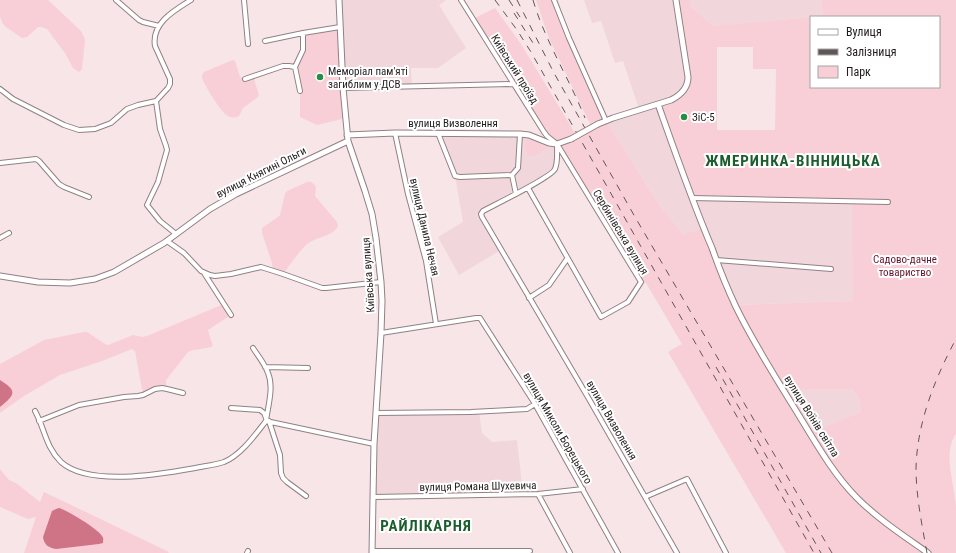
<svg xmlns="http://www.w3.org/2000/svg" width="956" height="553" font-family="'Roboto Condensed',sans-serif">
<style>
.built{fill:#f1d7db}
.green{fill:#f8cfd6;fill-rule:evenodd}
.water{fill:#cf7386}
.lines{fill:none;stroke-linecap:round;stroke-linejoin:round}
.minor-casing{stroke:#918183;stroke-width:6}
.tertiary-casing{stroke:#918183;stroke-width:7}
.minor{stroke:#fff;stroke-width:4}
.tertiary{stroke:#fff;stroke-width:5}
.rail{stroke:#605658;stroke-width:1;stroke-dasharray:7 7;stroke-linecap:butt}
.tertiary-bridge-casing{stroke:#918183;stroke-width:7;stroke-linecap:butt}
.tertiary-bridge{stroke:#fff;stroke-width:5}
.poi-dot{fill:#258e45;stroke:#fff;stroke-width:1.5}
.labels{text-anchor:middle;stroke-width:4;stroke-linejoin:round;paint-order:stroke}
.street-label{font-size:11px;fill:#211b1c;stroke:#fff}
.poi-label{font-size:11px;fill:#211b1c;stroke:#fff;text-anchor:start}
.park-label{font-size:11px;fill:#67142e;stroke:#fff}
.district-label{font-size:15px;font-weight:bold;letter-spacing:1px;fill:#1c5d2e;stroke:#fff}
</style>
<rect width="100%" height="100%" fill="#f7e5e8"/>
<path class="built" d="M339 0H446L439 5 466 48 438 68H411L412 86 343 88Z
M584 0H677L688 77 681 93 658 104 853 201V301L735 305 703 228 683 236 658 203 606 121 639 109 623 61 615 63 601 21 592 23Z
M690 0H821L823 16 714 26 690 6Z
M438 133 520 134 557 144 555 170 481 214 501 250 459 275 438 237 463 222 455 176Z
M852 389 860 400 862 409 861 412 859 413 810 434 783 390Z
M479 412 482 433 492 442 517 440 523 494 373 497 376 413Z"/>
<path class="green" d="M0 0H48L81 31 84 37 85 40 82 69 79 72 73 68 65 53 47 29 41 27H38L27 37 22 38 6 27 3 24 0 17Z
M536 0H554L606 121 658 203 683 235 703 228 735 305 853 301 852 201 692 198 658 104 675 98 687 83 677 0H690V6L714 26 811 17V87H939V17H815L823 16 821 0H956V434C942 453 955 485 956 507 956 522 956 538 956 553H786L668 352 682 344 646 283 641 282 557 144 550 139 473 19 495 8 521 44 575 133 590 124 549 38ZM717 47H753V69H776L775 130H717ZM852 389 860 400 861 412 859 413 810 433 784 390Z
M340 27 346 118 317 125 300 117V91L295 67 303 52V33Z
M233 60 235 61 240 77 245 79 253 76 259 95 258 97 243 108 239 116C226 123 217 103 211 95 208 89 204 84 202 78V75L204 72Z
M526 135 546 141 547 149 533 156H529L525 150Z
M307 182C311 181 314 183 316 187L315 196 337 222 338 225 337 228C330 237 316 237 307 244 298 252 291 264 283 274L273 271 272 263 262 233V228L278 217 280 215 285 194 287 191Z
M224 304 231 315 208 330 209 334 213 346C205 350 196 348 188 352L166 380V384L167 389 162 388 143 395 135 351 132 349 102 361 60 375 24 396 0 413V364L44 340 84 332H87L105 344 108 345 133 335 142 337 147 336Z
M0 469 9 480 16 483 40 502 44 492 167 551 169 553H24L36 517 28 519 0 507Z"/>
<path class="water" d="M0 380C18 391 15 395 0 407Z
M59 508C67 510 98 529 102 536 104 539 103 539 103 543L99 544 56 549C49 548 44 545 43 537L52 511 56 509Z"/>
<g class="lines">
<defs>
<path id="minor" d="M116 0 139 20 143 22 159 26
M244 0 248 44
M461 0 544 132 547 136 557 144 641 282 628 302 601 317 528 188
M554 0 569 38 606 121
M265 41 303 33
M295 67 300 91
M245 79 283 66H289L295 67 303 50V33L340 27
M343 88 514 84
M0 89 13 99 64 125 79 130 95 129 111 123 127 109 138 105 156 101 168 88 170 84V79L155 46C151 23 175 10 191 0
M156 101 160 129 166 146 167 150 158 182 147 205 160 221 176 234
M395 133 408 194 426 261 436 324
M438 133 455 176 460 177 512 175 518 168 520 134
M557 145C557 152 558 162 555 169 552 177 494 205 483 211L481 214 482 217 589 399 677 553
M0 163 36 159 39 161 59 184 64 187 89 197
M512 175 516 194
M692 198 888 202
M0 238 9 233
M167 241 184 253 201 271 210 275 215 276 231 274 261 267 283 274 322 288H326L381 282
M716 260 831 269
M204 273 231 315
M529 298 549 285 567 259
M381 333 476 318H480L535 404 618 553
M253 348C258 356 265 364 268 373 274 387 268 406 266 421
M265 367 308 368
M231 408 260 410 264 413 266 418
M35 411C45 429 45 446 61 462 89 487 161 474 195 468 205 466 215 465 224 462 241 455 255 435 266 421
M376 413 471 412 527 409 535 404
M39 421 79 405 124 397 138 396 143 395 155 389 162 388 167 389 183 393
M266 421 374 444
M269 421 280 455 281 473 283 478 287 482 306 496
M538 494 570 553
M373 497 538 494 583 489
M645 497 687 479 726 553
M372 551H530
M247 553 248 551"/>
<path id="tertiary" d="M339 0 343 88 348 141 365 191 372 214 376 238 381 282 382 301 381 333 374 444 372 553
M658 104C675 152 692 201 712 248 719 268 727 288 736 307 753 342 774 375 795 409 813 438 832 473 857 498 878 519 904 536 928 553
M598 124 613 118 671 100C681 95 688 88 688 77L676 0
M347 135 395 133 520 134 529 135 549 143 557 144 571 139
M0 276 38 282 70 283 95 279 114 272 164 243 210 209 236 194 348 141"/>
</defs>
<use href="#minor" class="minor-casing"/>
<use href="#tertiary" class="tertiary-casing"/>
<use href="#minor" class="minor"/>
<use href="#tertiary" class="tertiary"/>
<path class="rail" d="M495 0 517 30 531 52 814 553
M509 0 520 17
M517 0 554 73 635 217 832 553
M533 0C545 41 569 78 585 118
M514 13 533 43
M716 367 821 553
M927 553C922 525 916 496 916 468 917 423 935 378 956 339"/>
<defs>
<path id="tertiary-bridge" d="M571 139 598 124"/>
</defs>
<use href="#tertiary-bridge" class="tertiary-bridge-casing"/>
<use href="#tertiary-bridge" class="tertiary-bridge"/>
</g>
<g class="poi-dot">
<circle cx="320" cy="77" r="4"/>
<circle cx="684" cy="117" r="4"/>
</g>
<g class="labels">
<g class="street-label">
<text transform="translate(515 69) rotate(58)" y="4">Київський проїзд</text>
<text x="453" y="127">вулиця Визволення</text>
<text transform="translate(261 172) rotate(-27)" y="4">вулиця Княгині Ольги</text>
<text transform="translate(425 227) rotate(77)" y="4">вулиця Данила Нечая</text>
<text transform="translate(621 232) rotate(59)" y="4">Сербинівська вулиця</text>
<text transform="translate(368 275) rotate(-94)" y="4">Київська вулиця</text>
<text transform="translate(812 416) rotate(58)" y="4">вулиця Воїнів світла</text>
<text transform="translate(612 420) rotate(60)" y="4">вулиця Визволення</text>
<text transform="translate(558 428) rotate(60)" y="4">вулиця Миколи Борецького</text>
<text transform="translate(478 486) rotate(-1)" y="4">вулиця Романа Шухевича</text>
</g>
<g class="poi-label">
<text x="328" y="75">Меморіал пам'яті<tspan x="328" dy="13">загиблим у ДСВ</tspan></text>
<text x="692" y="121">ЗіС-5</text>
</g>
<g class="park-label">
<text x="905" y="263">Садово-дачне<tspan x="905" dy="13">товариство</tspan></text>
</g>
<g class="district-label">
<text x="793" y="166">ЖМЕРИНКА-ВІННИЦЬКА</text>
<text x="426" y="531">РАЙЛІКАРНЯ</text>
</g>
</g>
<rect x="810" y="16" width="130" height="72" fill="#ffffff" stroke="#a6a4a4"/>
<rect x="818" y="29" width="20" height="6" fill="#ffffff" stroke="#a6a4a4"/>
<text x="846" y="36" font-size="12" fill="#211b1c">Вулиця</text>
<rect x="818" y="49" width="20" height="6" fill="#605658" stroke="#a6a4a4"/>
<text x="846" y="56" font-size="12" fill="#211b1c">Залізниця</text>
<rect x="818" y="66" width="20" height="12" fill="#f8cfd6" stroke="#a6a4a4"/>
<text x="846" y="76" font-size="12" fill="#211b1c">Парк</text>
</svg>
